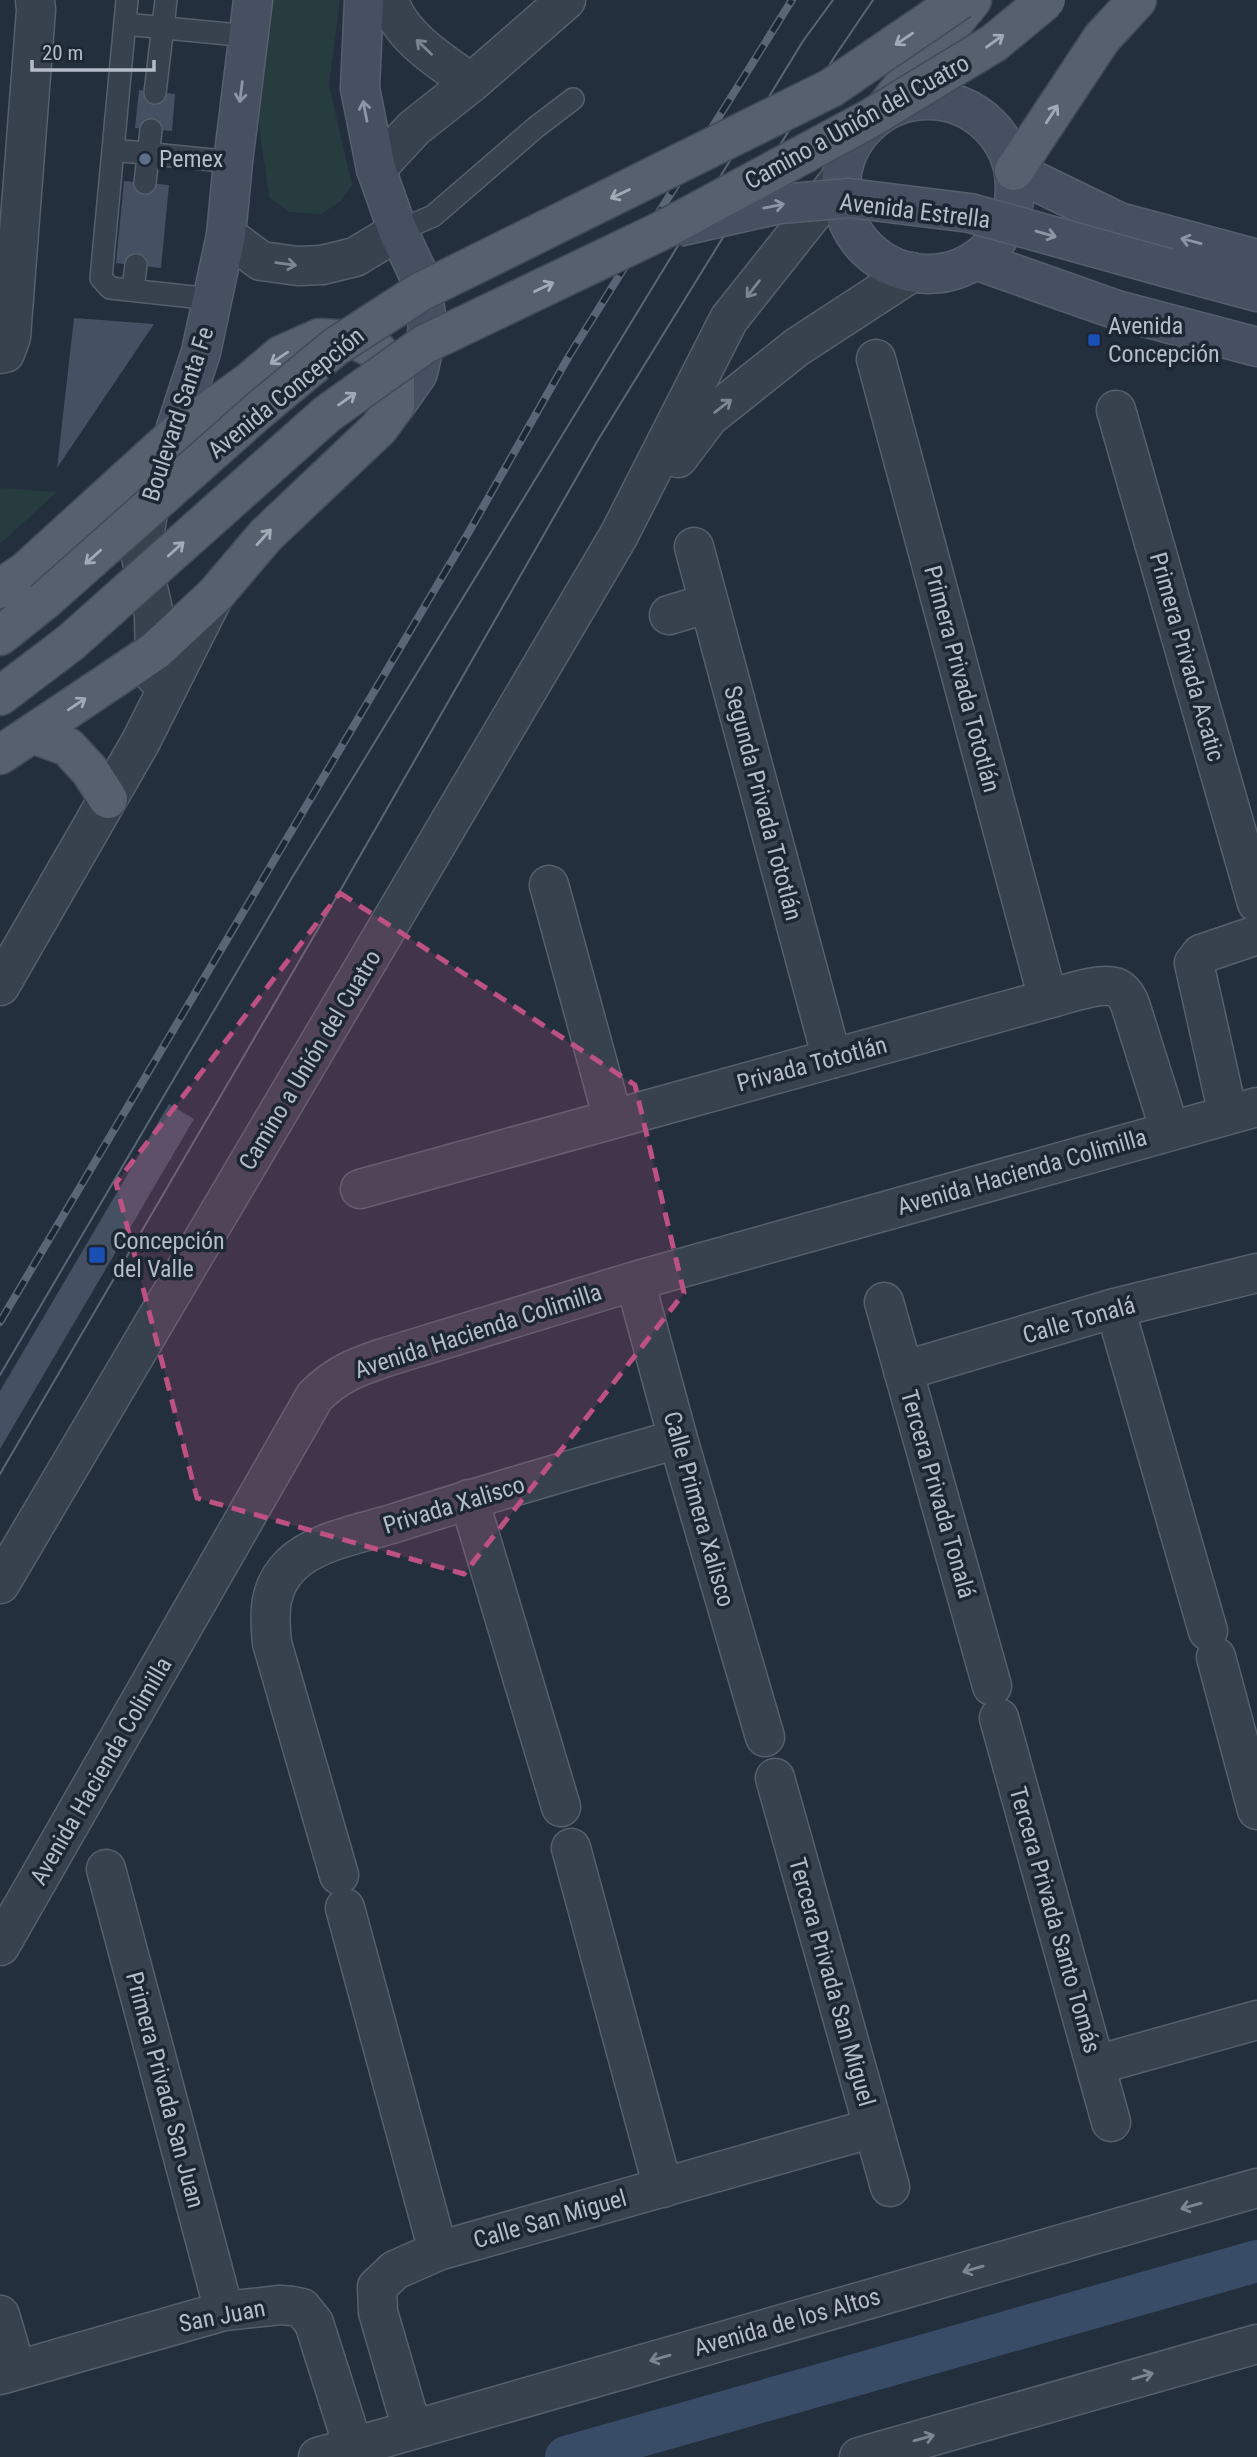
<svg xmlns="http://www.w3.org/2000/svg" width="1257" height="2457" font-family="'Roboto Condensed',sans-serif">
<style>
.green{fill:#263c3f}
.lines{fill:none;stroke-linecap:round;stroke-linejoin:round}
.canal{stroke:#394c67;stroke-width:42}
.building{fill:#455162}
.service-casing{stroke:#565f6c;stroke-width:24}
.minor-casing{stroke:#565f6c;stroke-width:41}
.tertiary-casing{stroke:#565f6c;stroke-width:41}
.secondary-casing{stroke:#565f6c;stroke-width:41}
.primary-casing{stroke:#414a57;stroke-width:41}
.service{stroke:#38414e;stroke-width:21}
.minor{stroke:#38414e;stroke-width:38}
.tertiary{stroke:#38414e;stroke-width:38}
.secondary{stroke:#465061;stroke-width:38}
.primary{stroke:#56606e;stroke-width:38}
.tram{stroke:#5a6575;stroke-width:2}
.rail-casing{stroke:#5a6575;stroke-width:8}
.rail{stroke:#1d2633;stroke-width:5;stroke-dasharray:16;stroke-linecap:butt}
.secondary-bridge-casing{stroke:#565f6c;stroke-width:41;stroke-linecap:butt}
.primary-bridge-casing{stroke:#414a57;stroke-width:41;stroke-linecap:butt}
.secondary-bridge{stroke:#465061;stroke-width:38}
.primary-bridge{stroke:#56606e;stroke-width:38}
.oneway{stroke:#a1aab7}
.oneway2{stroke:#7c8592}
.oneway3{stroke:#8e96a5}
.marked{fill:#bd5182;fill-opacity:0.2;stroke:#bd5182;stroke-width:5;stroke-dasharray:14 9;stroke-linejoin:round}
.service-dot{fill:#5c6f8a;stroke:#1d2633;stroke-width:2.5}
.transit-dot{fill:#1a4fb4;stroke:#1d2633;stroke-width:2.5}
.labels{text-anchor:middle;stroke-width:7;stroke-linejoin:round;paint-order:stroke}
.street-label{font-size:24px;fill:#b4bcc9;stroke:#1d2633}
.poi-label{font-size:24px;fill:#b4bcc9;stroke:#1d2633;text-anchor:start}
</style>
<rect width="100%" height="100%" fill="#242f3e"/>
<path class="green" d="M273 0H340L329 85 352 185 341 201 321 214 289 212 269 197 258 119Z
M0 488 57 492 0 544Z"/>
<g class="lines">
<path class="canal" d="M566 2457 1257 2261"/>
</g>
<path class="building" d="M139 90 175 94 172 131 135 128Z
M124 181 169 185 161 268 116 263Z
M74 318 154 324 57 468Z
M169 1104 194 1119 0 1449V1391Z"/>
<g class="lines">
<defs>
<path id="service" d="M127 0 101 278 110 288 212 299
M125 24 248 36
M155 93 166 0
M113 150 233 162
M145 183 151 130
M398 231 433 216 535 128 573 99
M133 289 136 265"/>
<path id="minor" d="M389 0C400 37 441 61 471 83
M376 169 414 128 471 83 566 0
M0 354 5 353 11 337 36 10 35 0
M876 359 1048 999
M1116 410 1257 903
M694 547 832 1059
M669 615 709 603
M549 885 613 1119
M1228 1115 1194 963 1201 954 1257 935
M360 1189 1048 999C1064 995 1099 982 1115 987 1123 990 1127 997 1130 1004L1170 1131
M635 1281 678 1439 765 1737
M884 1302 992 1686
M1115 1308 1208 1631
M903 1371 1115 1308 1257 1273
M469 1499 561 1807
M1216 1657 1257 1810
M999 1718 1111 2122
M775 1778 890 2187
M571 1848 663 2188
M106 1869 224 2311
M339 1875 272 1643C269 1613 268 1587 292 1564 316 1541 363 1533 395 1523 489 1493 583 1466 678 1439
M345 1908 438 2251
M0 1946 315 1396C338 1374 354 1368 383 1358L635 1281 1257 1107
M1096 2065 1257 2020
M0 2315 16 2370
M0 2375 224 2311 280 2305 292 2306 302 2308 314 2323 353 2446
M412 2429 378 2312 377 2287 395 2270 438 2251 873 2128"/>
<path id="tertiary" d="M226 235 261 261 298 266 322 265 355 257 398 231
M678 458 709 417 797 347 912 272
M152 487 141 557 154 614 155 676
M0 986 140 743 213 598
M0 1584 619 535 729 319 841 178
M318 2457 1257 2188
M859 2457 1257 2344"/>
<path id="secondary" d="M364 0 360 88 376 169 398 231 421 280 428 329 418 373 395 406
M841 187a87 87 0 1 1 174 0a87 87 0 1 1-174 0Z
M1014 171 1119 222 1257 259
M975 260 1117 310 1257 347
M1168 268 1257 292
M173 437 201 352 226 235 233 162 253 0"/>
<path id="primary" d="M885 108 972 0
M1014 171 1102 38 1137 0
M0 589 27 570 173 437 249 382 281 355 319 338 355 340 377 350 395 376V406L379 428 266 535 215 595 155 651 0 755
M0 636 44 601
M0 696 70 643
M33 734 68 747 90 771 108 799"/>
</defs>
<use href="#service" class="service-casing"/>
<use href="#minor" class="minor-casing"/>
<use href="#tertiary" class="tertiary-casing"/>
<use href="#secondary" class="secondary-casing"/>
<use href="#primary" class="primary-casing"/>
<use href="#service" class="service"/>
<use href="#minor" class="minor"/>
<use href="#tertiary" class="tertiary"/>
<use href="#secondary" class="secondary"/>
<use href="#primary" class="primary"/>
<path class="tram" d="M0 1375 293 876 803 41 833 0
M0 1474 329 910 598 440 835 56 873 0"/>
<defs>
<path id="rail" d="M0 1322 470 530 569 356 792 0"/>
</defs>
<use href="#rail" class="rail-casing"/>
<use href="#rail" class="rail"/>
<defs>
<path id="secondary-bridge" d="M678 227 780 204 849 198 970 213 1168 268"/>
<path id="primary-bridge" d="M44 601 257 412 335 347 420 292 831 88 960 0
M70 643 327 414 425 344 659 232 869 119 994 43 1046 0"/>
</defs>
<use href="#secondary-bridge" class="secondary-bridge-casing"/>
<use href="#primary-bridge" class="primary-bridge-casing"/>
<use href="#secondary-bridge" class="secondary-bridge"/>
<use href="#primary-bridge" class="primary-bridge"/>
</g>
<defs><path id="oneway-shaft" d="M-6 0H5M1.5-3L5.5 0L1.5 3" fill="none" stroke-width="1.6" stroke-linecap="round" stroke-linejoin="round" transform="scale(1.75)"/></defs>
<g class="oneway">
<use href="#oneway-shaft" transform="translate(904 39) rotate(146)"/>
<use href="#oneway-shaft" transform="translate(995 41) rotate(-36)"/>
<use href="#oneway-shaft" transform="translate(1052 114) rotate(-57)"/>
<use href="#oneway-shaft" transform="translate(620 194) rotate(154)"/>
<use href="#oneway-shaft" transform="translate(544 287) rotate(-26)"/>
<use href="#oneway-shaft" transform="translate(279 358) rotate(146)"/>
<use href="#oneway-shaft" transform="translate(347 399) rotate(-35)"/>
<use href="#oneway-shaft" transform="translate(264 537) rotate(-48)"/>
<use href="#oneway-shaft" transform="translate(176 549) rotate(-42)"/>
<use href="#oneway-shaft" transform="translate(93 557) rotate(138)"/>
<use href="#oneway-shaft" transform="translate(77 704) rotate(-34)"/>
</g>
<g class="oneway2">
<use href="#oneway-shaft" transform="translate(424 47) rotate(-136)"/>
<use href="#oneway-shaft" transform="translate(286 264) rotate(8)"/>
<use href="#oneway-shaft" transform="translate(753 289) rotate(128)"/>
<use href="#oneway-shaft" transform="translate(723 406) rotate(-38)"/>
<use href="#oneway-shaft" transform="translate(1191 2206) rotate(164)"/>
<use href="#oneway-shaft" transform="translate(973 2269) rotate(164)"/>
<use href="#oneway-shaft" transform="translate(660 2358) rotate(164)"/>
<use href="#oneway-shaft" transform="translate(1143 2376) rotate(-16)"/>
<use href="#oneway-shaft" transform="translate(924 2438) rotate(-16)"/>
</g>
<g class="oneway3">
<use href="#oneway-shaft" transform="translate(241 92) rotate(97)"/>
<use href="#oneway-shaft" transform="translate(365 111) rotate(-101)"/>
<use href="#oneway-shaft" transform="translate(774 206) rotate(-11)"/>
<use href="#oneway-shaft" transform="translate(1046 234) rotate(16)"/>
<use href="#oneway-shaft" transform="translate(1191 241) rotate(-165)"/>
</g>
<path class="marked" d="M340 893 635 1085 684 1293 464 1574 197 1498 116 1183Z"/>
<circle class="service-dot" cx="145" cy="159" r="7"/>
<g class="transit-dot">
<rect x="1087" y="333" width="14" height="14" rx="3.5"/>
<rect x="88" y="1246" width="18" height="18" rx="3.5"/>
</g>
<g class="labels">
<g class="street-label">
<text transform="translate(857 122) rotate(-29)" y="8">Camino a Unión del Cuatro</text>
<text transform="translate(915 211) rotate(7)" y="8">Avenida Estrella</text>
<text transform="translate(286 393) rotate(-39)" y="8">Avenida Concepción</text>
<text transform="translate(178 414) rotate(-72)" y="8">Boulevard Santa Fe</text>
<text transform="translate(1187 657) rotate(74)" y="8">Primera Privada Acatic</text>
<text transform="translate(962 679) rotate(75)" y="8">Primera Privada Tototlán</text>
<text transform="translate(763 803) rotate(75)" y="8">Segunda Privada Tototlán</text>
<text transform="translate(310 1060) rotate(-59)" y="8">Camino a Unión del Cuatro</text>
<text transform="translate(812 1064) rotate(-15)" y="8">Privada Tototlán</text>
<text transform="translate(1022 1172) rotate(-16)" y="8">Avenida Hacienda Colimilla</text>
<text transform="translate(1079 1320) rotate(-16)" y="8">Calle Tonalá</text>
<text transform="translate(478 1331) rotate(-18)" y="8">Avenida Hacienda Colimilla</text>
<text transform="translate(938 1494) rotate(74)" y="8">Tercera Privada Tonalá</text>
<text transform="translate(454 1505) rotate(-17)" y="8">Privada Xalisco</text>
<text transform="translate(699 1509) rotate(74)" y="8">Calle Primera Xalisco</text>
<text transform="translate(101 1771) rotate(-60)" y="8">Avenida Hacienda Colimilla</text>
<text transform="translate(1055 1920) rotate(74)" y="8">Tercera Privada Santo Tomás</text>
<text transform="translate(832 1982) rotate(74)" y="8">Tercera Privada San Miguel</text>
<text transform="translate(165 2090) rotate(75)" y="8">Primera Privada San Juan</text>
<text transform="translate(550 2219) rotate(-16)" y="8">Calle San Miguel</text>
<text transform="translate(222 2316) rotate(-11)" y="8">San Juan</text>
<text transform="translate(787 2322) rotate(-16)" y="8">Avenida de los Altos</text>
</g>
<g class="poi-label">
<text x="159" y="167">Pemex</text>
<text x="1108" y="334">Avenida<tspan x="1108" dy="28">Concepción</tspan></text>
<text x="113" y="1249">Concepción<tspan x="113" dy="28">del Valle</tspan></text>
</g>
</g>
<path d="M32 60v10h122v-10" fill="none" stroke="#b4bcc9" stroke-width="3.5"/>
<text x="42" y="60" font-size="21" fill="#b4bcc9" stroke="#1d2633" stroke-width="5" paint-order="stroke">20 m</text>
</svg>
